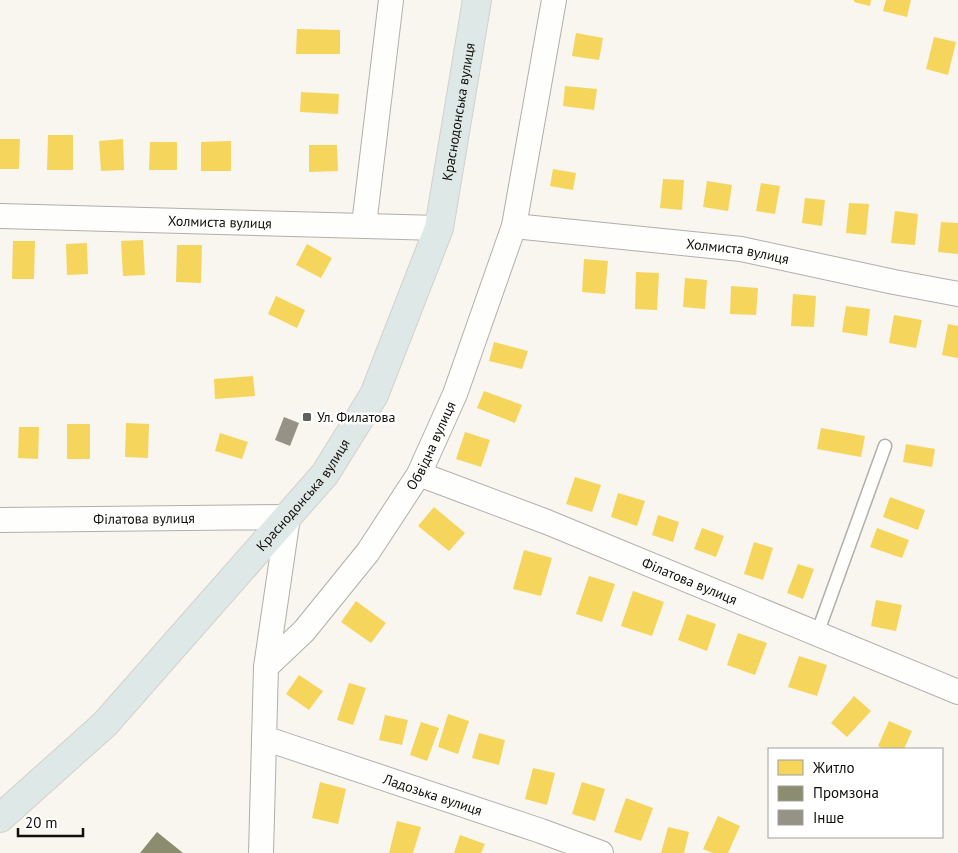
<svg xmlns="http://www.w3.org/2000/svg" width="958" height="853" font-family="'PT Sans',sans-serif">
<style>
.homes{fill:#f6d55c}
.industry{fill:#8c8c6e}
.building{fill:#969386}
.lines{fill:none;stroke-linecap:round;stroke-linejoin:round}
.lane-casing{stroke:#b0afaa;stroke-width:15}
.street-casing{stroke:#b0afaa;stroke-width:26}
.primary-casing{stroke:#d2d1cd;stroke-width:30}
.lane{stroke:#fefefd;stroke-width:12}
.street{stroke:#fefefd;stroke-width:24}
.primary{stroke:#dee8e6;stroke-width:28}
.poi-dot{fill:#61605a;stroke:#fff;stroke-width:2}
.labels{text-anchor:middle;stroke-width:5;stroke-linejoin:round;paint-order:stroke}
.street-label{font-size:14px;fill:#100f0a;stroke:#fff}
.poi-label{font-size:14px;fill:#100f0a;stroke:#fff;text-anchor:start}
</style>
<rect width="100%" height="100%" fill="#f8f6ef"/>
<path class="homes" d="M854 0H871L870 6 854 2Z
M886 0H911L907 17 883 11Z
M297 29 340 30V54H296Z
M576 33 603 38 599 60 572 56Z
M934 37 956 42 948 75 926 69Z
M565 86 597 89 594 110 563 106Z
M301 92 339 94 338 114 300 112Z
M48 135H73V170H47Z
M0 139H20L19 169H0Z
M123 139 124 170 101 171 99 141Z
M231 141V171H201V142Z
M150 142H177V170H149Z
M309 145H337L338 171 309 172Z
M553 169 576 173 573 190 550 186Z
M663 179 684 180 682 210 660 208Z
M707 181 732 185 728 211 703 207Z
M761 183 780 186 775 214 756 211Z
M805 198 825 200 822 226 802 223Z
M849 203 869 204 866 235 846 233Z
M895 211 918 214 915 245 891 243Z
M941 222 958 223V254L938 252Z
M143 240 145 275 123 276 121 241Z
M13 241H35L34 279H12Z
M87 243 88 274 67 275 66 244Z
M307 244 332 258 321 278 296 265Z
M177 245H202L201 283 176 282Z
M584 259 608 261 605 294 582 292Z
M636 272 659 273 657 310 635 309Z
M685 278 707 280 705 309 683 307Z
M731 286 758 288 756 315 730 314Z
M793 294 816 296 814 327 791 326Z
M276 296 305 310 297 328 268 314Z
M846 306 870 309 867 336 842 332Z
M894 315 922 320 916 348 889 343Z
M948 324 958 326V358L942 355Z
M494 342 528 351 522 369 489 361Z
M253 376 255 396 215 399 214 379Z
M484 391 522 405 515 423 477 408Z
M126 423 149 424 148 458 125 457Z
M67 424H90V459H67Z
M19 427H39L38 459 18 458Z
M821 428 865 436 861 457 817 449Z
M465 432 490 440 481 467 456 459Z
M220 433 248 442 242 459 215 451Z
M906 444 935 449 932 467 903 462Z
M575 477 601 485 592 512 566 504Z
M618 493 645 501 637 526 611 517Z
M890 497 925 510 918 530 883 517Z
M434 507 465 533 449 551 418 526Z
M658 515 679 522 673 542 652 535Z
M702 528 724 536 716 557 694 549Z
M877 528 909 540 902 558 870 547Z
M754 542 773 548 763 580 744 574Z
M524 550 552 558 541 596 513 589Z
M798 564 814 569 803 599 787 593Z
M589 576 615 584 602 622 576 614Z
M633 591 664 602 652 636 621 626Z
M876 600 902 605 896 631 871 626Z
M356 601 386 623 371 643 341 622Z
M687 614 716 624 707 651 678 640Z
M738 633 767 643 755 675 727 665Z
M799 656 827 665 817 696 788 687Z
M299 675 323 691 309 710 286 694Z
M349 683 366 688 353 725 337 720Z
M854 696 871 711 847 737 831 723Z
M448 714 469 721 458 754 438 747Z
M385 715 408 720 402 745 379 740Z
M889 721 912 731 904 749H884L878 746Z
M421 722 439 728 427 761 410 755Z
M479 733 505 740 499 765 472 758Z
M533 768 555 773 547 805 525 799Z
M320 782 346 789 338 824 312 818Z
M582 782 605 789 595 821 572 814Z
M626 798 653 808 641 841 614 832Z
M718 816 740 826 728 853H713L703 849Z
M397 821 421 827 413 853H389Z
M668 827 689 832 684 853H661Z
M460 835 485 844 481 853H454Z"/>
<path class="industry" d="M157 832 183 853H140Z"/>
<path class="building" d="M284 417 299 423 290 446 275 440Z"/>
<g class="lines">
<defs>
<path id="lane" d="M817 634 885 446"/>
<g id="street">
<path id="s1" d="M0 216 439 228"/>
<path d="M364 225 391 0"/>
<path id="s2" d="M514 226 741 249 894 282 958 294"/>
<path id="s3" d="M419 474 547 522 958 692"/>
<path id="s4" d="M0 520 288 517 266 667"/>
<path id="s5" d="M264 738 541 831 601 853"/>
<path id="s6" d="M261 853 266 667 304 631 368 552 419 474 455 394 514 226 554 0"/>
</g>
<g id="primary">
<path id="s7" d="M0 818 105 724 325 474 374 395 439 228 477 0"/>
</g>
</defs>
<use href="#lane" class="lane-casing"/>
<use href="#street" class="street-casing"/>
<use href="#primary" class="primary-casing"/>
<use href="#lane" class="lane"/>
<use href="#street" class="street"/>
<use href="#primary" class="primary"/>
</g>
<rect class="poi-dot" x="302" y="412" width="10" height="10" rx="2.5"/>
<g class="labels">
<g class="street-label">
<text dy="5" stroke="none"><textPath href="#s7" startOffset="864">Краснодонська вулиця</textPath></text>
<text dy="5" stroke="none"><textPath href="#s1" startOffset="220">Холмиста вулиця</textPath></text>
<text dy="5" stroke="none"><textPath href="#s2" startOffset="225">Холмиста вулиця</textPath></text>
<text dy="5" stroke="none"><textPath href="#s6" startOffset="464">Обвідна вулиця</textPath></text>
<text dy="5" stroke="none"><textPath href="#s7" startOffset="444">Краснодонська вулиця</textPath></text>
<text dy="5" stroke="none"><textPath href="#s4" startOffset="144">Філатова вулиця</textPath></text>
<text dy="5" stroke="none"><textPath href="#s3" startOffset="291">Філатова вулиця</textPath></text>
<text dy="5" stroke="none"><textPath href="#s5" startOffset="178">Ладозька вулиця</textPath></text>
</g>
<g class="poi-label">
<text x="317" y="422">Ул. Филатова</text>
</g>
</g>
<rect x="768" y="748" width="175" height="90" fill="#ffffff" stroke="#9f9f9d"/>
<rect x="778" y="760" width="25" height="15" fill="#f6d55c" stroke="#9f9f9d"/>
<text x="813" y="773" font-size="15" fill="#100f0a">Житло</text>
<rect x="778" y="786" width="25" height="15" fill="#8c8c6e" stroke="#9f9f9d"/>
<text x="813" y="798" font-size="15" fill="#100f0a">Промзона</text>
<rect x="778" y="810" width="25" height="15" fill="#969386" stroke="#9f9f9d"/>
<text x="813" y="823" font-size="15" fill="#100f0a">Інше</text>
<path d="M18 828v8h65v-8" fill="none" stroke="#100f0a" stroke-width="2.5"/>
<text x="25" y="828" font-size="15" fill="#100f0a" stroke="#ffffff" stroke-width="4" paint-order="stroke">20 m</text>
</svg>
